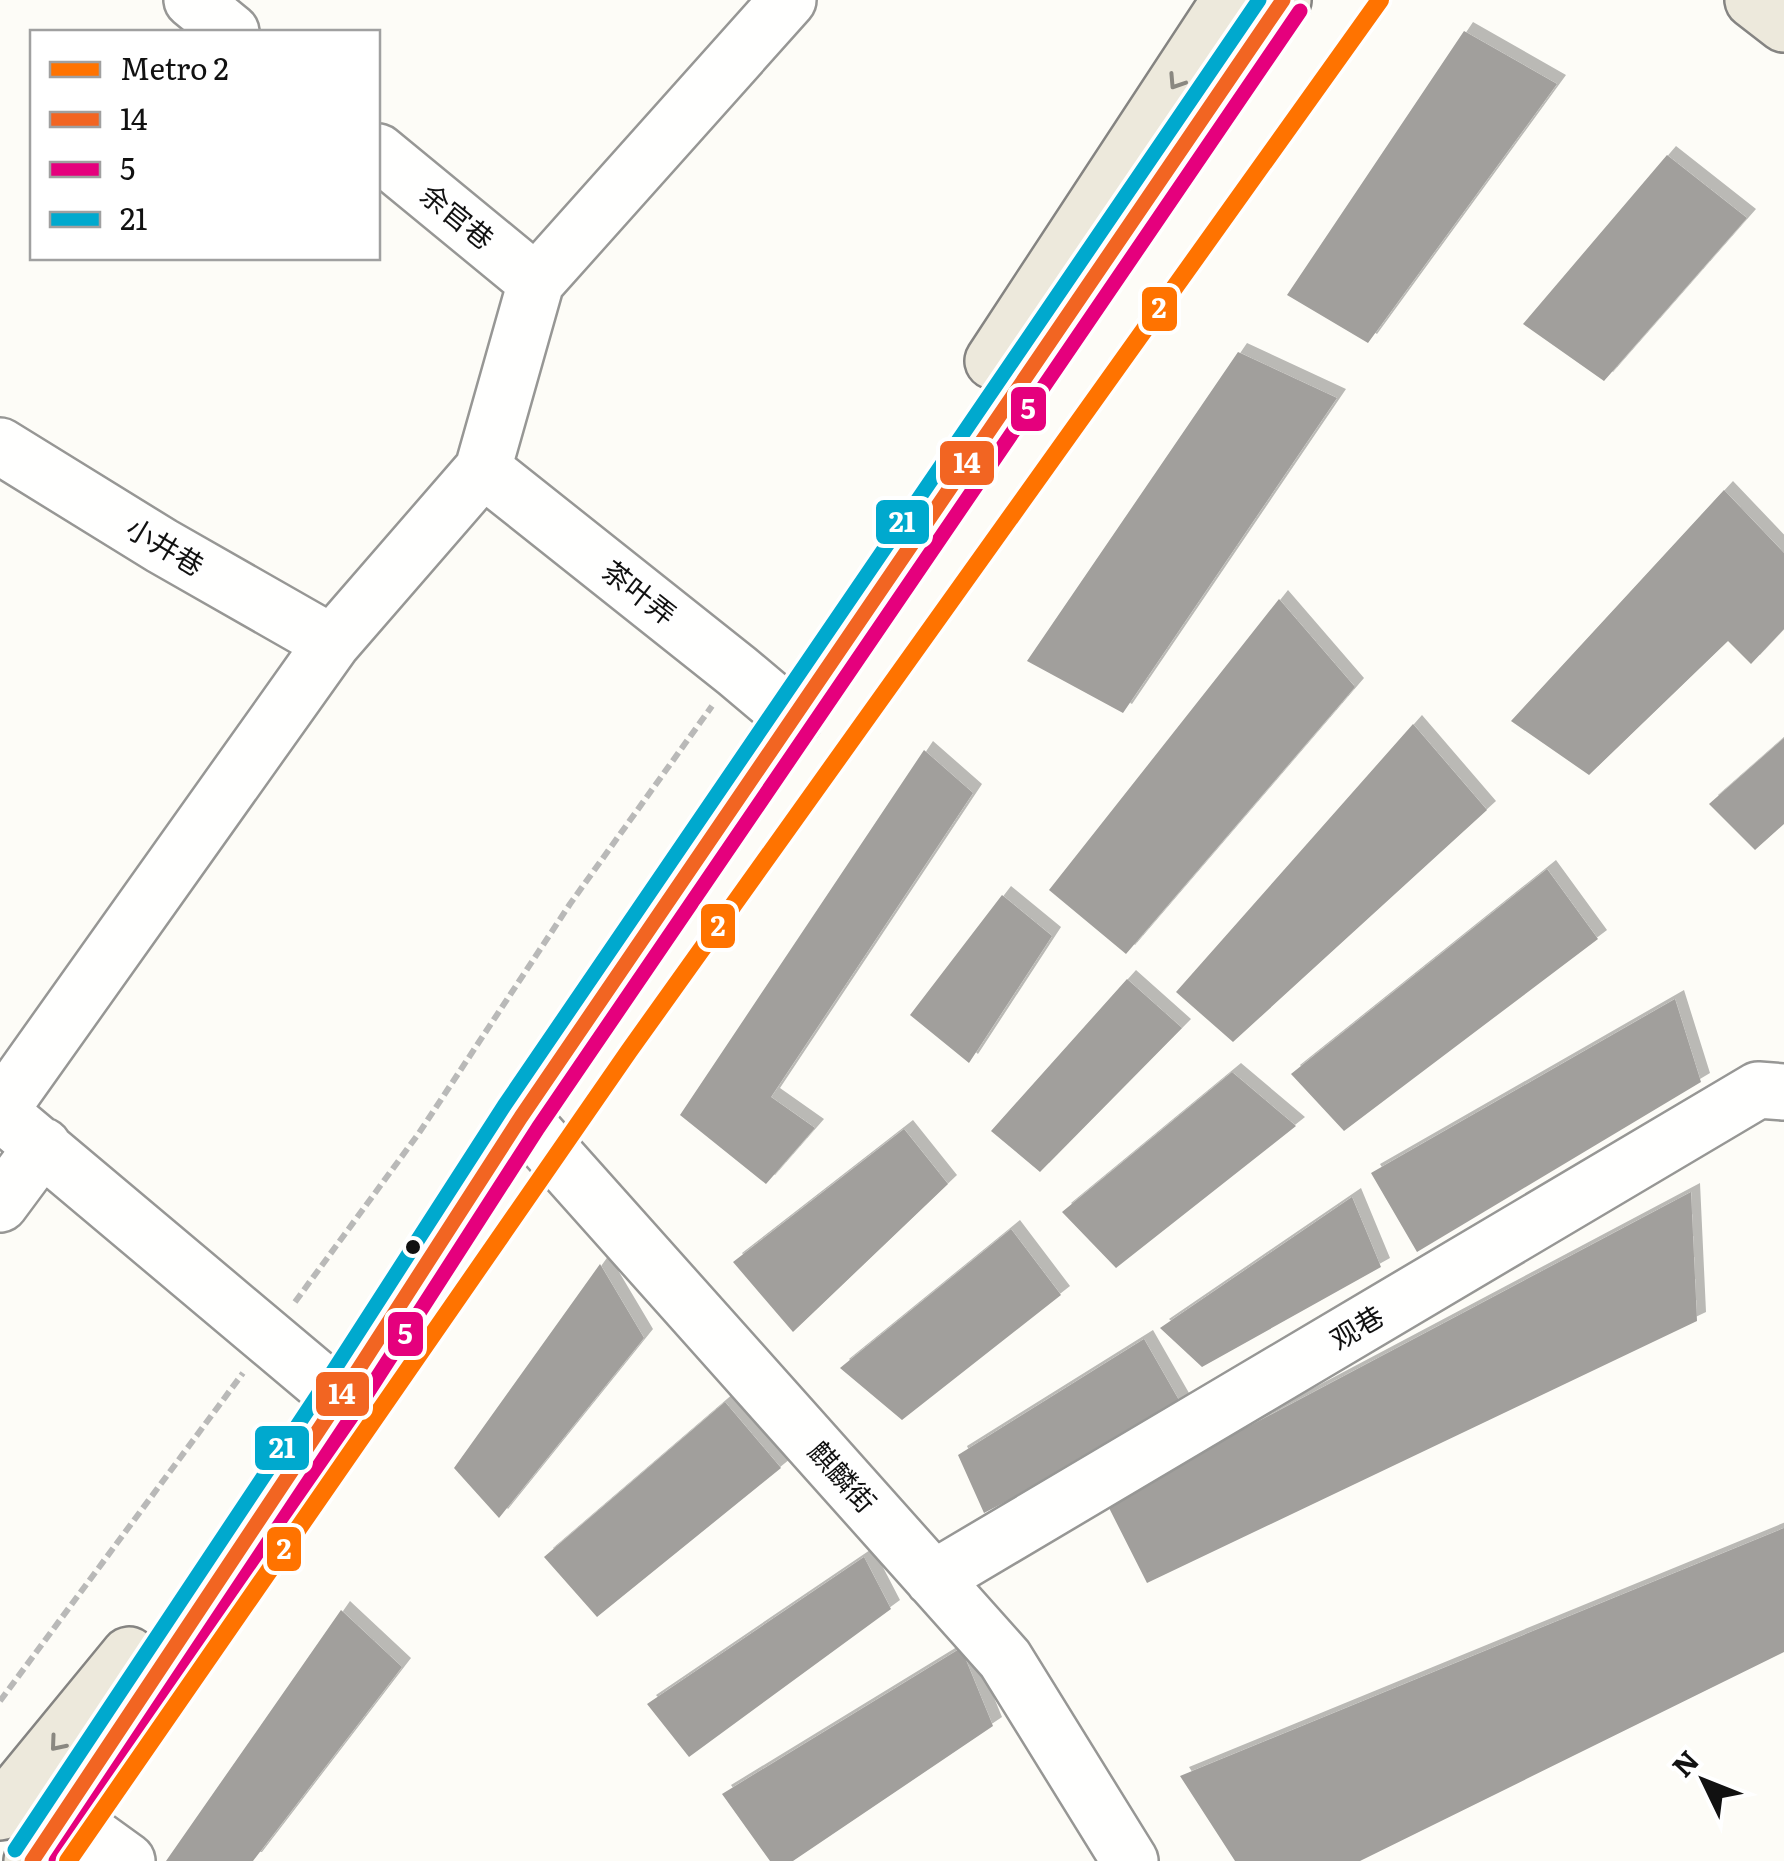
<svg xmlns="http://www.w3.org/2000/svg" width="1784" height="1861" font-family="Literata,'Noto Sans SC',serif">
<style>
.building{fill:#a19f9c;filter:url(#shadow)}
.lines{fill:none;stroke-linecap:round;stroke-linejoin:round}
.minor-casing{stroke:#979795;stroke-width:60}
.major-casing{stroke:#858482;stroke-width:60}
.path{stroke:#b9b9b8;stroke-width:6;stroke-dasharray:10 5;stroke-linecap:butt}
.minor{stroke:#fffffe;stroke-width:55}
.major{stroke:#ede9dc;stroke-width:55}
.bus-1-casing{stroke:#fff;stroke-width:22}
.bus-2-casing{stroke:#fff;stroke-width:22}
.bus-3-casing{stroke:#fff;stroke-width:22}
.bus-1{stroke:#f26522;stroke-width:15}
.bus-2{stroke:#e5007d;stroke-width:15}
.bus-3{stroke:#00a9ce;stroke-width:15}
.metro-1-casing{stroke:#fff;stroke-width:25}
.metro-1{stroke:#ff7300;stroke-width:18}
.oneway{stroke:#8a8881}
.bus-dot{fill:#111;stroke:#fff;stroke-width:4}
.labels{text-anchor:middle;stroke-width:10;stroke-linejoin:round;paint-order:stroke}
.street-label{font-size:28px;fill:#111;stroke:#fff}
.line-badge{stroke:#fff;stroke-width:4}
.badge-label{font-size:28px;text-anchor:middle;font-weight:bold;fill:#fff}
</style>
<defs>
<filter id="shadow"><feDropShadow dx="9" dy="-9" stdDeviation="0" flood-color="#0004"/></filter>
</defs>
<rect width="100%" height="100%" fill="#fdfcf7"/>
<path class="building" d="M1464 31 1557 84 1368 343 1287 295Z
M1667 155 1747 218 1604 381 1523 324Z
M1238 352 1337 398 1123 713 1027 661Z
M1724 490 1784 553V629L1751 664 1728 641 1589 775 1511 721Z
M1279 599 1355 687 1126 954 1049 890Z
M1413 724 1487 810 1233 1042 1176 992Z
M1784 738V824L1755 850 1709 804Z
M924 750 973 793 771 1097 815 1128 766 1184 680 1115Z
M1547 869 1598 939 1344 1131 1291 1074Z
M1002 895 1052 936 969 1063 910 1015Z
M1127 979 1182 1028 1040 1172 991 1131Z
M1675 999 1701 1082 1417 1252 1371 1173Z
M1232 1072 1296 1126 1116 1268 1062 1212Z
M904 1129 948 1184 793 1332 733 1262Z
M1691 1192 1697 1321 1147 1583 1106 1502Z
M1352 1197 1381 1267 1202 1367 1160 1328Z
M1011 1229 1061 1295 902 1420 840 1368Z
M600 1264 644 1338 499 1518 454 1468Z
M1144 1339 1184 1409 984 1513 958 1455Z
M725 1402 781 1468 597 1617 544 1557Z
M1784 1528V1652L1360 1861H1235L1180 1776Z
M864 1557 891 1609 689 1757 647 1704Z
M341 1610 402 1667 253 1861H166Z
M961 1648 993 1726 793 1861H770L722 1794Z"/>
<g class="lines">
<defs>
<path id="minor" d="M192 0 231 32
M378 152 536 282
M0 446 162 546 332 643
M483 469 737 671 794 719
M0 1110 332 643 483 469 536 282 788 0
M0 1112 340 1398
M521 1117 1005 1659 1130 1861
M0 1204 43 1146
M933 1579 1758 1090 1784 1092
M62 1814 127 1861"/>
<path id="major" d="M1753 0 1784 24
M993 361 1230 0
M0 1812 129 1655
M32 1861 340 1398 521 1117 1283 0"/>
</defs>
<use href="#minor" class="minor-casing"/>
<use href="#major" class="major-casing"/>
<path class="path" d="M295 1302 419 1133 570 904 712 706
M0 1701 243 1373"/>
<use href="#minor" class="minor"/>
<use href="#major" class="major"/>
<defs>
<path id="bus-1" d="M32 1861 340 1398 521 1117 1283 0"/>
<path id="bus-2" d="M56 1861 357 1409 538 1128 1300 11"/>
<path id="bus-3" d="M15 1850 323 1387 504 1106 1259 0"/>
</defs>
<use href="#bus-1" class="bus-1-casing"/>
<use href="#bus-2" class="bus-2-casing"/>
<use href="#bus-3" class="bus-3-casing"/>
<use href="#bus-1" class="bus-1"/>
<use href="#bus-2" class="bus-2"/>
<use href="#bus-3" class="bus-3"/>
<defs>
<path id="metro-1" d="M68 1861 629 1051 1380 0"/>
</defs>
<use href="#metro-1" class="metro-1-casing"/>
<use href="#metro-1" class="metro-1"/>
</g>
<defs><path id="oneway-chevron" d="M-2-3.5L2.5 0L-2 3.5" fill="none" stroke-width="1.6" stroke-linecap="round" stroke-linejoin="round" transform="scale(2.5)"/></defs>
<g class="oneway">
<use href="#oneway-chevron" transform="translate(1176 82) rotate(123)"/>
<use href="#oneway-chevron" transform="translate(57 1744) rotate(130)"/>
</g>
<circle class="bus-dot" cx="413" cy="1247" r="9"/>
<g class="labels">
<g class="street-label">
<text transform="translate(457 217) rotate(39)" y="10">余官巷</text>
<text transform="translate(165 547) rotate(31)" y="10">小井巷</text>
<text transform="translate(639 593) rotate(38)" y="10">茶叶弄</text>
<text transform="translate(1357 1328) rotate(-31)" y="10">观巷</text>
<text transform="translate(842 1477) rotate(48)" y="10">麒麟街</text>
</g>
</g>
<g class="line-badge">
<rect x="1140" y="285" width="39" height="48" rx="10" fill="#ff7300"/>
<rect x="1009" y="385" width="39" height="48" rx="10" fill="#e5007d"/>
<rect x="938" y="439" width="58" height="48" rx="10" fill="#f26522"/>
<rect x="874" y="498" width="57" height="48" rx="10" fill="#00a9ce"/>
<rect x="699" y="902" width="38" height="48" rx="10" fill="#ff7300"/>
<rect x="386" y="1310" width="39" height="48" rx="10" fill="#e5007d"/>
<rect x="314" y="1370" width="57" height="48" rx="10" fill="#f26522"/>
<rect x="253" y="1424" width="58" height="48" rx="10" fill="#00a9ce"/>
<rect x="265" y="1525" width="38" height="48" rx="10" fill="#ff7300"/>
</g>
<g class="badge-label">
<text x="1159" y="318">2</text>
<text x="1028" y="419">5</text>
<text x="967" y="473">14</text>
<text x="902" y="532">21</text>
<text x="718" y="936">2</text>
<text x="405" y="1344">5</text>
<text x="342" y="1404">14</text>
<text x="282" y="1458">21</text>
<text x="284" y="1559">2</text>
</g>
<rect x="30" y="30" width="350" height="230" fill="#ffffff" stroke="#a0a0a0" stroke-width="2.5"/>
<rect x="50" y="62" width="50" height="15" fill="#ff7300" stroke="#a0a0a0" stroke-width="2.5"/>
<text x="120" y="80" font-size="30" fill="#111111">Metro 2</text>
<rect x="50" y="112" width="50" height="15" fill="#f26522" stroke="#a0a0a0" stroke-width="2.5"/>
<text x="120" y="130" font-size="30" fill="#111111">14</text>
<rect x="50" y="162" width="50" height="15" fill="#e5007d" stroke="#a0a0a0" stroke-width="2.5"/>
<text x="120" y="180" font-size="30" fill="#111111">5</text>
<rect x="50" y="212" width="50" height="15" fill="#00a9ce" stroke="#a0a0a0" stroke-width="2.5"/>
<text x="120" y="230" font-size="30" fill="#111111">21</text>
<g transform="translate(1704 1781) rotate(313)" stroke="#ffffff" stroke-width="8" paint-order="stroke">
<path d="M0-8L18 38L0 25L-18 38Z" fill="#111111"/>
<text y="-15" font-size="28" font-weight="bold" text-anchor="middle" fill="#111111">N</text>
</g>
</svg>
